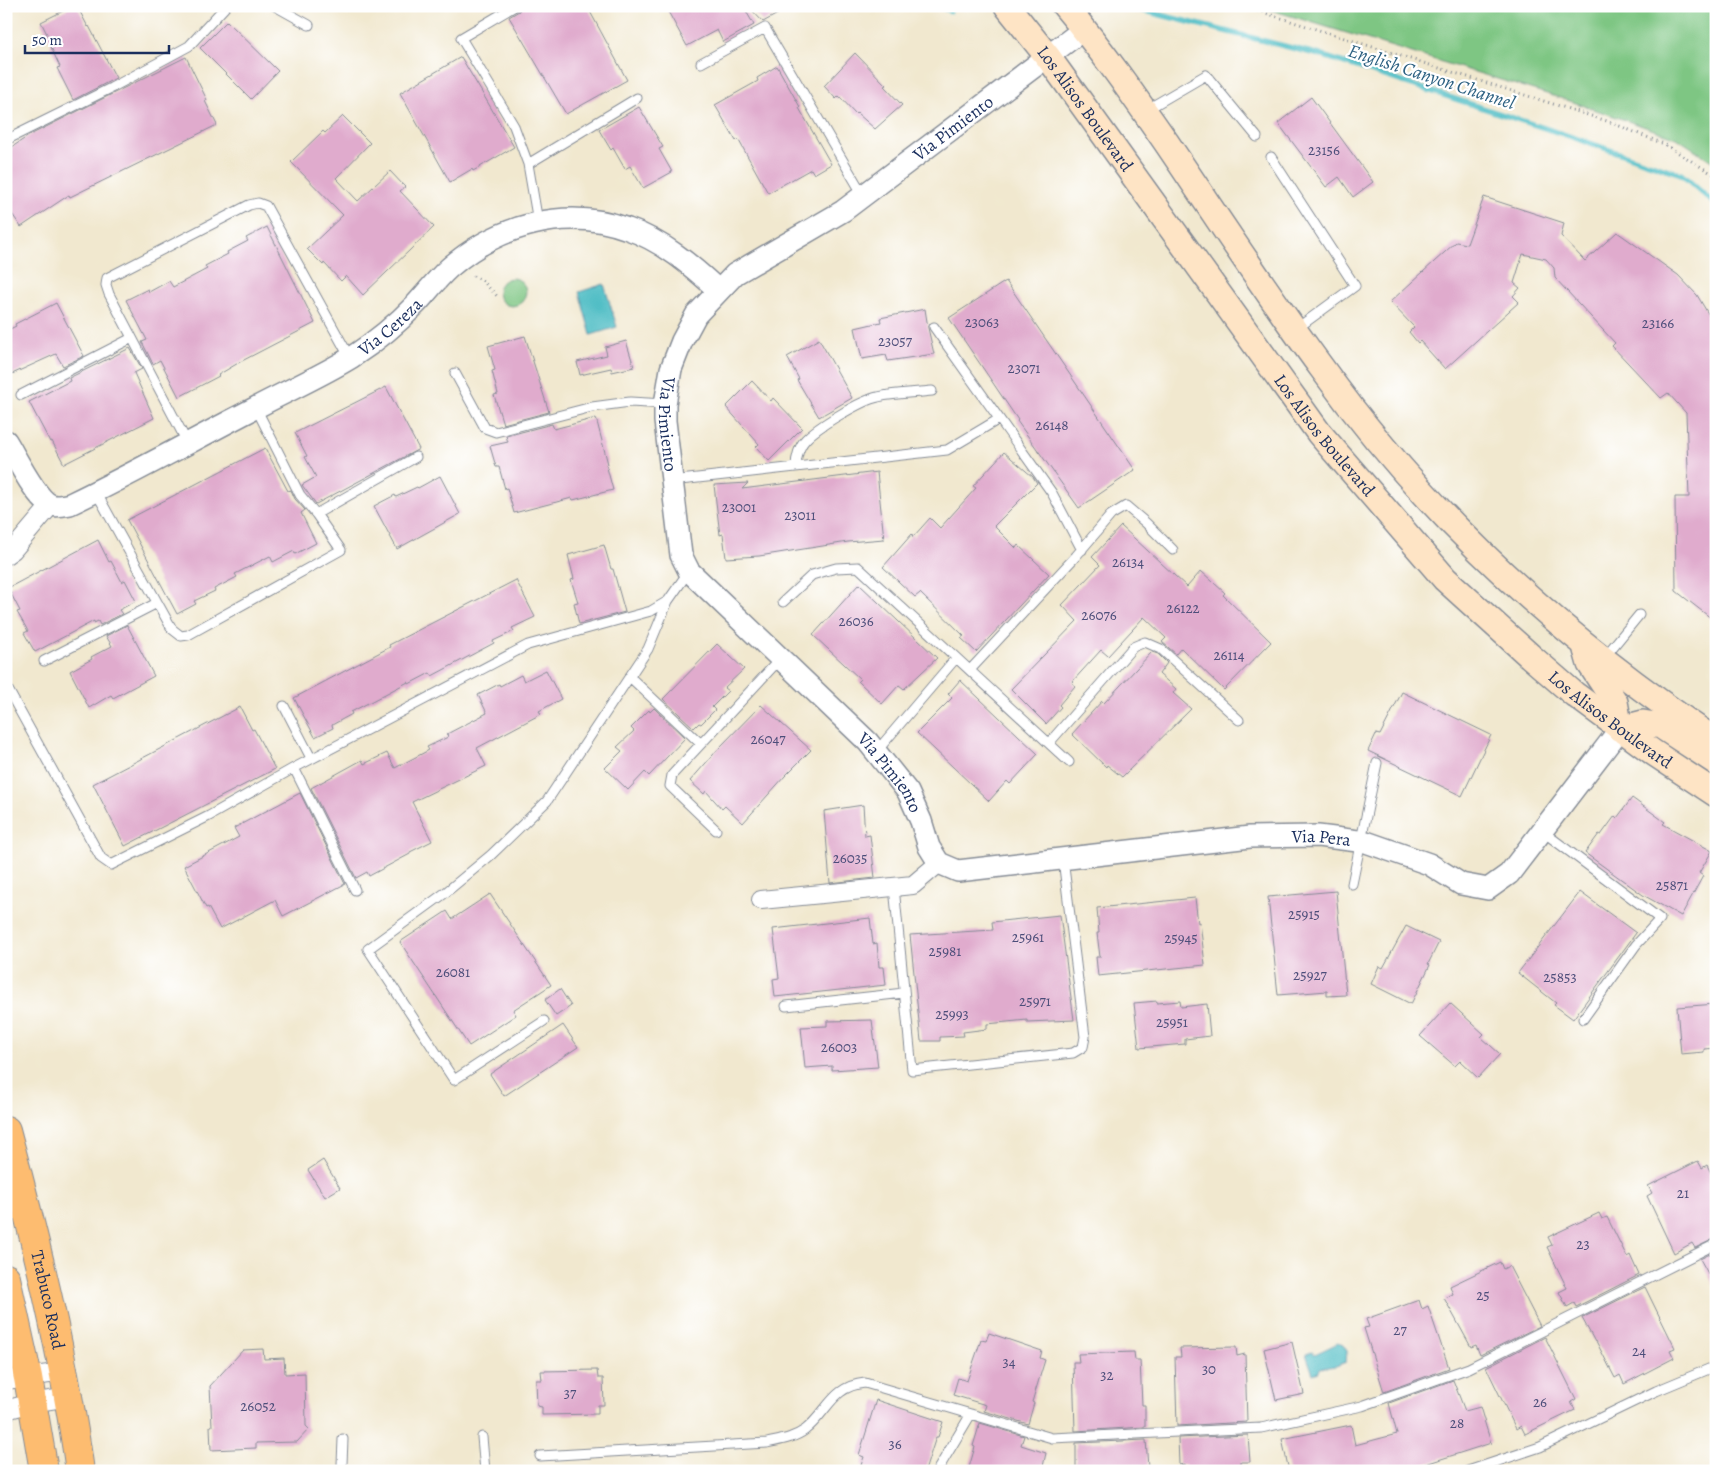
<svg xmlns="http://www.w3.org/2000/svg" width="1722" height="1477" font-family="Alegreya,serif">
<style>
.green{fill:#7ec683;stroke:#4c7a70}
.water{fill:#4fbdc5;stroke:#357692}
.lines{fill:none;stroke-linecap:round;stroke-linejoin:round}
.stream{stroke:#4fbdc5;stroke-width:5.5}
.building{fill:#e0abcd}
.service-casing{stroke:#868c96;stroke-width:11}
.minor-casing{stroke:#868c96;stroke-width:20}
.tertiary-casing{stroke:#868c96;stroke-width:24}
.secondary-casing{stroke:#868c96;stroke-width:28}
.primary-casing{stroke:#868c96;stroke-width:30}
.path{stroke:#868c96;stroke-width:3;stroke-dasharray:1 4;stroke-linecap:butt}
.service{stroke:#fff;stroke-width:9}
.minor{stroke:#fff;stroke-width:18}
.tertiary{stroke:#fff;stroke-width:21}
.secondary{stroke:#fee4c5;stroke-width:25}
.primary{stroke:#fdbc6f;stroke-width:28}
.labels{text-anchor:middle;stroke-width:4.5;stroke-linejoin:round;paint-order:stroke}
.number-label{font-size:15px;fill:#4c4e7a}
.street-label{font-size:18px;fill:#1b2f5e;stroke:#fff}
.water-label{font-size:19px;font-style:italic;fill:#2d6182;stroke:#fff}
</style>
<rect width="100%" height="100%" fill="#fff"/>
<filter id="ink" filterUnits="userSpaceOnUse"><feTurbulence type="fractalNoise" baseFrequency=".02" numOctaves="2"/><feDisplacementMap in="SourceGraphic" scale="10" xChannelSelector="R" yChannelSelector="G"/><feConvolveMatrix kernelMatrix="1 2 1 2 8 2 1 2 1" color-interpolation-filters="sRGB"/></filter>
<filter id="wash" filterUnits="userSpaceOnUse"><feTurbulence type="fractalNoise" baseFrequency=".0096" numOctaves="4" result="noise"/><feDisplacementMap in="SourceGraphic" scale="20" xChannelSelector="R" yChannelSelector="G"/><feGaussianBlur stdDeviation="1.12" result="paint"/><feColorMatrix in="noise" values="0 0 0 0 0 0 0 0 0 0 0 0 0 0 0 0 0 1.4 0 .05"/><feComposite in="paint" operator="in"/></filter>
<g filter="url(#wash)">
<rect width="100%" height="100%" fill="#f1e8cf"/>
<path class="green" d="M1258 6H1716V164L1677 138 1573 102Z
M498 292a14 14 0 1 1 28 0a14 14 0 1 1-28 0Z"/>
<path class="water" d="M604 284 617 327 591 335 579 292Z
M1338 1343 1343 1345 1347 1351 1346 1362 1336 1366 1320 1368 1319 1372 1313 1374 1306 1354 1312 1352 1315 1354Z"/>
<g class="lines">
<path class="stream" d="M940 6 950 11
M1125 6 1320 55 1563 134 1681 174 1716 205"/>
</g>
<g id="blocks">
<path class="building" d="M73 6H77L88 27 89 26 116 78 73 100 57 68 60 67 50 45 52 44 41 22Z
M521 6H587L627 80 566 114 509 17 519 11Z
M665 6H743L754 25 723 42 717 30 687 46Z
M748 6H792L763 22Z
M227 21 278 71 251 99 200 48Z
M855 53 886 85 884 86 902 105 875 129 857 113 856 114 839 96 836 99 824 86Z
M186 57 207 100 205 101 217 125 70 197 69 195 21 227 6 205V151L30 135Z
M461 57 514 147 473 171 472 169 450 182 400 93Z
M777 66 800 107 799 108 831 164 814 174 811 169 768 193 738 139 736 141 715 105 758 81 757 78Z
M1311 97 1373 182 1353 197 1339 177 1326 187 1278 123Z
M639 107 663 147 659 149 672 172 643 188 630 166 625 169 613 148 611 150 599 130Z
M343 116 370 143 336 178 358 201 390 171 405 187 400 191 434 227 363 295 346 276 341 281 324 263 323 265 307 249 343 215 291 162 323 131 325 133Z
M1484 197 1564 223 1561 236 1585 261 1617 232 1678 275 1697 295 1716 327V622L1676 591 1675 497H1689L1686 413 1668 393 1661 398 1612 346 1615 343 1555 278 1554 268 1546 259 1523 254 1514 283 1520 288 1513 296 1519 302 1445 369 1420 341 1418 343 1409 332 1414 327 1390 302 1456 242 1467 244Z
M267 227 315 323 240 362 218 375 219 376 179 397 160 360 153 364 142 342 147 340 126 300 148 289 149 292 169 281 173 287 207 269 205 266 228 254 227 252 248 241 246 238Z
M1006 281 1135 470 1079 508 1017 421 1018 420 949 318Z
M56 303 84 356 63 366 56 354 12 374 6 362V331L16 326 15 324Z
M925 309 928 328 934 354 888 361 886 355 862 359 855 328 881 322 880 318Z
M525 336 549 412 503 424 494 395 498 394 492 371 495 370 488 346Z
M819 339 852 398 819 417 797 380 799 379 787 357Z
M626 341 634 367 612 372 611 368 580 375 577 362 607 355 605 347Z
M130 348 142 369 134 373 154 418 64 464 52 441 50 442 29 402 70 381 69 378Z
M752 381 771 401 773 398 802 428 769 461 756 447 759 444 726 407Z
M386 387 419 449 316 504 302 485 316 477 305 457 307 456 295 433Z
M596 418 608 464H606L613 490 573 500 572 498 514 513 507 488 505 489 499 467H496L490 446 508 442 506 436 552 424 554 429Z
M265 448 288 491 291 490 295 499 305 510 301 513 316 543 295 554 294 551 273 562 270 556 235 574 237 577 214 589 215 591 194 601 196 604 177 614 127 520Z
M1004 452 1033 477 1037 483 994 526 1016 548 1018 545 1049 574 976 652 961 638 964 636 920 593 915 597 883 567 912 534 913 537 930 518 940 528 976 488 973 486Z
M877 472 884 539 848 542 759 556 726 558 723 534 720 535 714 485 748 483 742 489Z
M440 476 460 514 397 549 374 506 395 495 396 497 417 487 418 488Z
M1121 526 1187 587 1201 571 1225 593 1223 595 1271 642 1224 690 1181 648 1176 654 1162 642 1166 638 1144 617 1108 656 1101 650 1072 682 1075 686 1059 705 1061 707 1046 724 1011 689 1077 621 1062 605 1100 565 1092 557Z
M98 540 109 562 111 561 122 582 125 580 136 601 119 610 122 614 100 625 98 621 94 623V621L35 652 24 633 28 631 17 612 20 611 8 588Z
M604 545 611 569H613L625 612 579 624 574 603 578 602 571 580 574 579 568 555Z
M516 580 535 617 512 628 514 631 493 641 494 643 432 676 430 673 409 684 408 682 351 712 352 714 332 725 333 728 315 737 294 698 390 647 389 645Z
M859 584 937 658 904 689 899 685 882 704 858 681 860 679 813 635Z
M127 625 154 676 113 698 111 695 89 708 70 671 92 659 91 657 112 646 106 636Z
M717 644 744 669 724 688 728 691 712 707 715 710 701 724 699 723 694 728 663 699Z
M1152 652 1158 654 1167 663 1159 674 1176 689 1173 693 1191 709 1122 777 1107 765 1106 767 1072 734 1102 701 1104 703Z
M546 670 561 699 539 711 541 714 477 748 486 766 412 802 432 841 410 852V854L369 876 367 872 356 878 311 788 362 760 364 764 387 753 395 768 429 750 427 747 448 737 447 734 487 713 478 695 499 684 500 686 521 675 524 681Z
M960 680 1038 754 1010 784 1007 781 989 801 917 733 952 698 948 694Z
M1402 692 1491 735 1462 796 1368 751 1376 734 1380 735Z
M761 705 811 750 785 776 743 823 725 806 722 809 706 791 704 794 690 781 720 747Z
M240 707 252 730 254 729 275 769 125 846 93 784Z
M654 708 685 738 649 776 645 772 628 790 605 768 622 751 617 747 634 731 631 728 649 710 650 712Z
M300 793 345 884 283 916 275 900 220 929 208 907 206 908 184 866 239 837 234 828Z
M1632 798 1665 822 1663 824 1712 851 1699 873 1703 876 1681 916 1643 895 1585 853 1599 834 1601 835 1615 816 1617 818Z
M863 805 865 836 870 835 875 878 830 883 824 811Z
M1336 891 1346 995 1327 996V991L1278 995 1268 897Z
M1580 892 1636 933 1573 1019 1554 1005 1556 1003 1518 973Z
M490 894 551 985 513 1010 516 1015 469 1046 400 942 447 911 452 919Z
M1195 898 1198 923 1200 922 1205 965 1098 976 1096 957H1100L1097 933H1099L1097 908Z
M1060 915 1074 1020 1027 1022V1020L987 1024V1029L963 1032 964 1036 940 1037V1041H921L910 935 993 930 992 922Z
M870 918 873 944 877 943 879 967H884L886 985 775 997 773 979 779 978 773 929Z
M1406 926 1439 942 1428 964 1430 965 1411 1004 1371 984 1379 966 1383 968Z
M560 989 571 1006 556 1016 545 1000Z
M1157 1001V1003L1180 1001 1181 1007 1207 1004 1210 1036 1185 1039V1044L1139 1048 1134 1003Z
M1450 1003 1484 1034 1481 1037 1500 1054 1478 1078 1460 1061 1455 1066 1420 1036Z
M1716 1004V1048L1704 1049V1052L1681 1054 1677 1007Z
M872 1020 878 1067 832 1070V1066L805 1068 801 1027 827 1026V1021Z
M563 1025 578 1047 504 1096 490 1074Z
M323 1160 340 1188 325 1197 308 1170Z
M1698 1161 1702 1168 1707 1165 1716 1183V1238L1695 1248 1692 1243 1674 1253 1647 1196 1652 1193 1648 1186Z
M1599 1213 1602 1219 1607 1217 1627 1257 1630 1255 1639 1275 1576 1307 1574 1303 1567 1307 1559 1292 1567 1288 1547 1247 1552 1245 1548 1237Z
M1716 1251V1288L1700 1259Z
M1500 1262 1503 1269 1509 1266 1540 1326 1480 1355 1476 1345 1471 1347 1444 1298 1453 1294 1450 1286Z
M1645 1287 1675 1348 1670 1350 1674 1358 1624 1384 1620 1375 1615 1378 1596 1341 1595 1342 1582 1318Z
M1419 1300 1422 1309 1428 1306 1449 1368 1384 1392 1364 1328 1369 1327 1366 1319Z
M989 1333 1042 1351 1040 1358 1045 1360 1032 1402 1034 1403 1028 1424 984 1411 986 1405 953 1395 958 1378 967 1381 981 1340 986 1341Z
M1545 1337 1576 1399 1571 1402 1575 1410 1525 1434 1521 1426 1516 1429 1486 1367Z
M1292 1342 1304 1394 1276 1400 1264 1349Z
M1236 1347 1237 1356 1245 1354 1247 1422 1177 1426 1175 1357H1181L1180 1348Z
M263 1349 264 1359 284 1358 285 1374 305 1373 306 1426 309 1429 297 1442 256 1443V1448L211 1450 210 1426H212L210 1386 243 1350Z
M1134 1352 1135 1360H1140L1142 1405H1145V1427L1075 1431 1073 1362H1079L1078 1354Z
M597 1370 598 1378H603L604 1405H598V1414L542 1415V1407L537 1406 536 1380H542L541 1371Z
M1453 1380 1465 1411 1480 1407 1491 1443 1404 1471H1289L1282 1439 1351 1425 1355 1445 1397 1434 1389 1403Z
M876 1400 943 1422 938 1437H936L925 1471H879L861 1465 864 1457 859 1455Z
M980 1423 1024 1436 1021 1445 1046 1453 1042 1471H968L975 1447 973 1446Z
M1248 1435 1250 1462H1241V1471H1185V1464L1179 1465 1178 1438Z
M1146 1440 1148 1467 1076 1470V1443Z"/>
</g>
</g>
<g filter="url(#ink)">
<use href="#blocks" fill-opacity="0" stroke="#868c96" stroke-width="1"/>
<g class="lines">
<defs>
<path id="service" d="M275 6 309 25
M515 6 461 38 514 126 528 164 538 222
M701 63 765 28 863 195
M1146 110 1206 75 1257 137
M6 140 111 88 189 46 226 6
M1271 157 1355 286 1296 329
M528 164 637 98
M934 327 1052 493 1082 550
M455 373 485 428 496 432 592 407 630 402 665 404
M21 395 132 338
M188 444 109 294 106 285 107 278 249 205 258 203 266 206 350 358
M796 467C796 458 799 446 806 439 817 427 862 400 878 397 896 393 914 393 932 391
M671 481 947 450 999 419
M96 492 172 629 181 636 188 635 341 550 316 514 300 495 256 408
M316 514 416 457
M783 602 812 575 836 568 858 567 1069 762
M1603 659 1639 615
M44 661 157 603
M970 670 1076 556 1111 515 1126 506 1146 523 1173 550
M631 678 701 744
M6 686 101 858 111 865 209 816 294 768 528 645 651 611 668 601 689 571
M284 706 311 758
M1049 743 1133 647 1145 642 1161 649 1239 720
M876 752 956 658
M294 768 355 890
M716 830 670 786 672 775 781 658
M1542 831 1660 919 1636 945 1583 1019
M1352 884 1377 763
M894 887 912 1070 1073 1053 1083 1047 1085 1037 1063 859
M786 1006 904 993
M544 1021 454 1080 368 949 445 893 491 855 547 801 648 649 668 601
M482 1437 485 1471
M343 1439 342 1464 345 1471
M540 1456 767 1443C780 1440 794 1438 805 1430 828 1412 832 1386 865 1383L1052 1438 1261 1428 1362 1406 1469 1368 1716 1244
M937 1471 971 1414
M1468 1471 1540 1447 1656 1391 1716 1366"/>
<path id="minor" d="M6 555 13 550 51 505
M761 900 913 885 939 863
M6 1380 63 1372
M6 1410 31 1403 69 1397"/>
<g id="tertiary">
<path id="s1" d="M1084 29 843 211 735 274 696 315 682 341 671 369 665 404V421L681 555 689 571 868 742 908 792 921 821 929 847 939 863 958 871 1250 837 1318 836 1366 842 1429 864 1461 884 1488 889 1509 874 1620 729"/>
<path id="s2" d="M6 441C15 455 36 499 51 505 56 507 65 505 70 504 133 474 193 440 255 408 287 391 321 376 352 357 375 342 397 324 416 304 427 292 437 279 449 268 498 225 566 206 628 229 663 241 692 266 718 290"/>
</g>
<g id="secondary">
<path id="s3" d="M1007 6 1048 57 1319 433 1445 579 1530 656 1574 694 1654 753 1716 794"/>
<path d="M1065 6C1102 50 1134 96 1166 142 1217 217 1267 294 1321 367 1427 515 1565 640 1716 741"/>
<path d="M1586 650 1590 664 1615 702 1620 729 1643 723 1661 726 1716 762"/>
</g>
<g id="primary">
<path id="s4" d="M6 1130C36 1242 64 1356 80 1471"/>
<path d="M6 1278 28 1378 44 1471"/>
</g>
</defs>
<use href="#service" class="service-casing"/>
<use href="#minor" class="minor-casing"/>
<use href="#tertiary" class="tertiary-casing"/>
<use href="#secondary" class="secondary-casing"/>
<use href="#primary" class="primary-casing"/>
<path class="path" d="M1243 6 1607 121 1664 144 1716 176
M473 276 482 280 497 296 499 295"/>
<use href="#service" class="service"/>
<use href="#minor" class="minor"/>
<use href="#tertiary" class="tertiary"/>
<use href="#secondary" class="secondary"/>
<use href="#primary" class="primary"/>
</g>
</g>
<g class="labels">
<g class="number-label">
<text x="1324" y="155">23156</text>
<text x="982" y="327">23063</text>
<text x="1658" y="328">23166</text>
<text x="895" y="346">23057</text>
<text x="1024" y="373">23071</text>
<text x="1052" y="430">26148</text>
<text x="739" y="512">23001</text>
<text x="800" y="520">23011</text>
<text x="1128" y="567">26134</text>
<text x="1183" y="613">26122</text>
<text x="1099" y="620">26076</text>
<text x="856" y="626">26036</text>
<text x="1229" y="660">26114</text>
<text x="768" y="744">26047</text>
<text x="850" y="863">26035</text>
<text x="1672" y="890">25871</text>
<text x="1304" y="919">25915</text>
<text x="1028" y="942">25961</text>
<text x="1181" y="943">25945</text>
<text x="945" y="956">25981</text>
<text x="453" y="977">26081</text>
<text x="1310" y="980">25927</text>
<text x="1560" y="982">25853</text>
<text x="1035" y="1006">25971</text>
<text x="952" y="1019">25993</text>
<text x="1172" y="1027">25951</text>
<text x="839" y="1052">26003</text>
<text x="1683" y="1198">21</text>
<text x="1583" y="1249">23</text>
<text x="1483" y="1300">25</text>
<text x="1400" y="1335">27</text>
<text x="1639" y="1356">24</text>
<text x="1009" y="1367">34</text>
<text x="1209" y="1374">30</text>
<text x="1107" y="1380">32</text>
<text x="570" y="1398">37</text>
<text x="1540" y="1407">26</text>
<text x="258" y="1411">26052</text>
<text x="1457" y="1428">28</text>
<text x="895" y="1449">36</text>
</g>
<g class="street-label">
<text dy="6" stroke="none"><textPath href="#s3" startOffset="129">Los Alisos Boulevard</textPath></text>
<text transform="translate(953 128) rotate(-37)" y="6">Via Pimiento</text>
<text dy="6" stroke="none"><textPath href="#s2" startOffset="465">Via Cereza</textPath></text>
<text dy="6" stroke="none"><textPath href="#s1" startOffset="599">Via Pimiento</textPath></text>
<text dy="6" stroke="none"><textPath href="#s3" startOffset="534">Los Alisos Boulevard</textPath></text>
<text dy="6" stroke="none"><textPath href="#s3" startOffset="939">Los Alisos Boulevard</textPath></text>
<text dy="6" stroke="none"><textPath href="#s1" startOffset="1034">Via Pimiento</textPath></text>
<text dy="6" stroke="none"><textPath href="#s1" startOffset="1524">Via Pera</textPath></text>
<text dy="6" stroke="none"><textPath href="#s4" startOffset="175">Trabuco Road</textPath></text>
</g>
<g class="water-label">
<text transform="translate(1432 76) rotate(18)" y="7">English Canyon Channel</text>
</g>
</g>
<rect width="1722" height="1477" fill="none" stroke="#fff" stroke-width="25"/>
<path d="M25 45v8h144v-8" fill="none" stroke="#1b2f5e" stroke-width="2.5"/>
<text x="32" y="45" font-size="15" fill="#1b2f5e" stroke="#ffffff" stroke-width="4" paint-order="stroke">50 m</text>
</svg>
